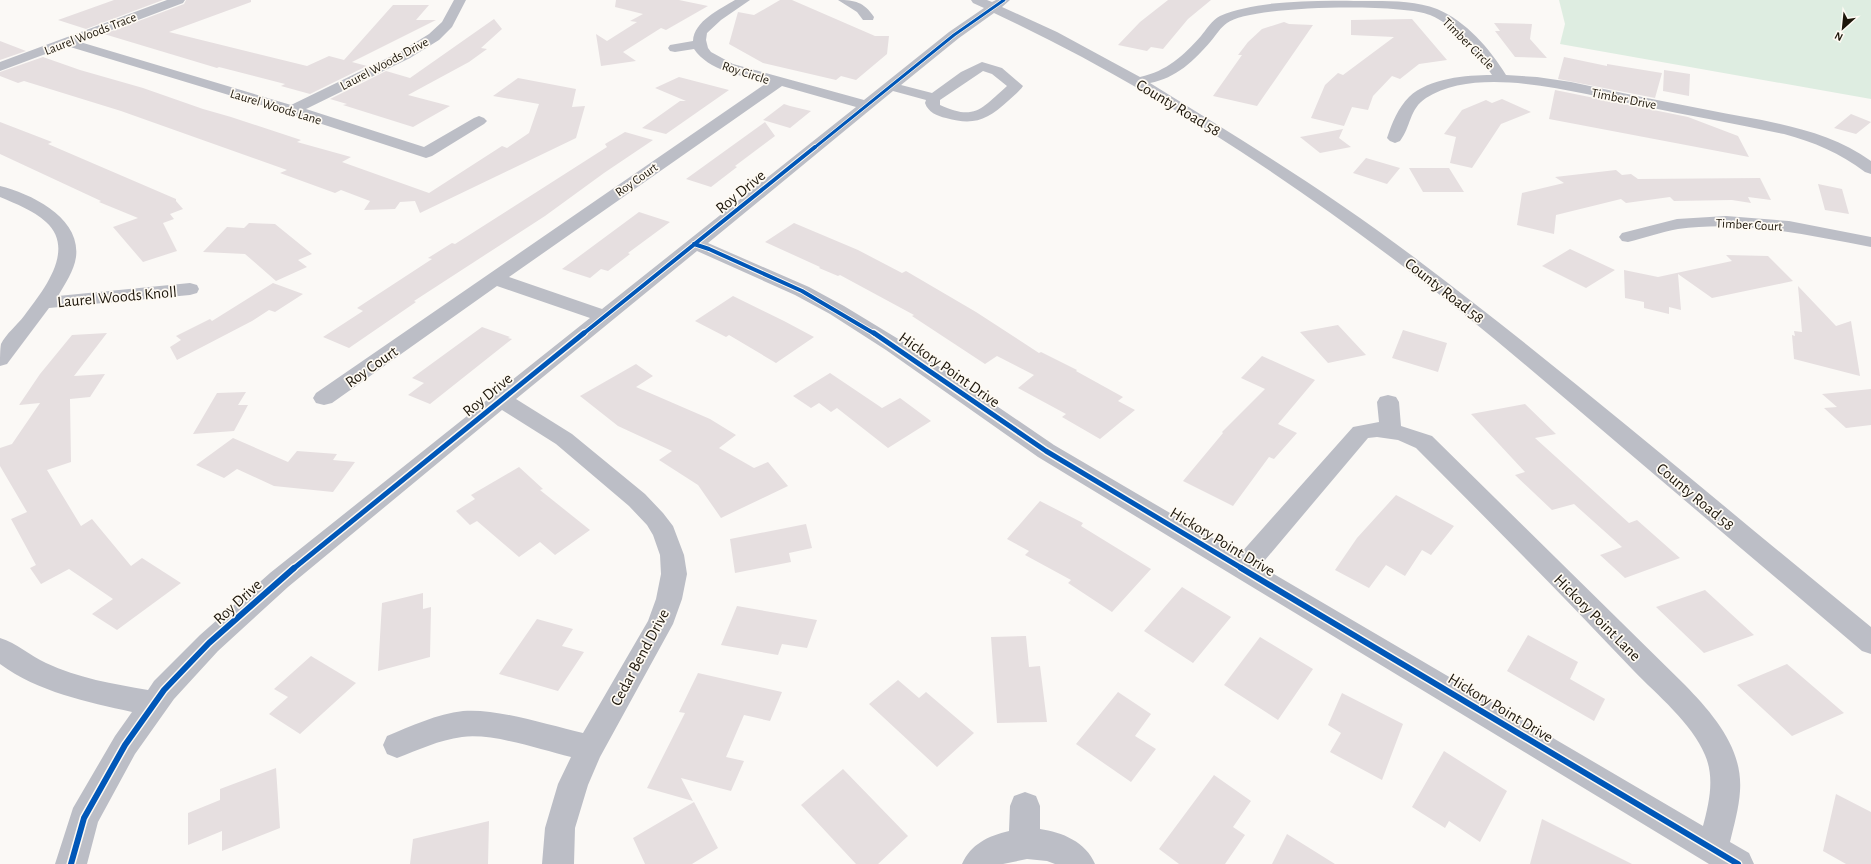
<svg xmlns="http://www.w3.org/2000/svg" width="1871" height="864" font-family="'Alegreya Sans',sans-serif">
<style>
.green{fill:#deede1}
.building{fill:#e6dfe0}
.lines{fill:none;stroke-linecap:round;stroke-linejoin:round}
.minor{fill:#bcbec6;fill-rule:evenodd}
.cycleway-far3-casing{stroke:#fefaf3;stroke-width:4.5}
.cycleway-far2-casing{stroke:#fefaf3;stroke-width:6}
.cycleway-far1-casing{stroke:#fefaf3;stroke-width:8}
.cycleway-casing{stroke:#fefaf3;stroke-width:9}
.cycleway-far3{stroke:#0057b8;stroke-width:3}
.cycleway-far2{stroke:#0057b8;stroke-width:4}
.cycleway-far1{stroke:#0057b8;stroke-width:5}
.cycleway{stroke:#0057b8;stroke-width:6}
.labels{text-anchor:middle;stroke-width:3.5;stroke-linejoin:round;paint-order:stroke}
.far-street-label{font-size:13px;fill:#1d160a;stroke:#fefaf3}
.street-label{font-size:16px;fill:#1d160a;stroke:#fefaf3}
</style>
<rect width="100%" height="100%" fill="#fbf9f6"/>
<path class="green" d="M1559 0H1871V99L1560 44 1565 24Z"/>
<path class="building" d="M114 0H163L86 29 58 20Z
M186 0H251V2L169 32 307 66 329 56 344 60 393 5H429L416 20H436L352 62 367 66 310 94 281 86 285 84 219 67 217 68 104 34 184 4Z
M616 0H679L708 6 666 30 661 28 623 52 636 61 601 66 596 34 607 41 637 22 630 21 643 14 615 7Z
M780 0H792L875 36H889L887 54 856 80 841 76 836 80 763 63 729 44 738 12 754 15Z
M1168 0H1211L1188 19 1163 49 1151 47 1147 51 1118 45 1140 22Z
M494 19 502 29 481 48 487 49 469 62 408 95 450 106 413 127 343 105 347 104 330 99 386 71 410 78Z
M1412 19 1447 60 1419 64 1400 79 1392 76 1373 96 1368 110 1352 107 1344 126 1311 118 1325 85 1338 73 1343 75 1394 37 1351 35V20Z
M1284 22 1289 24 1313 25 1257 106 1213 96 1242 55H1238L1248 42 1262 29Z
M1494 23 1532 24 1530 39 1547 58 1515 57 1495 31H1500Z
M0 41 26 51 0 60Z
M43 57 80 70 143 88 203 109 231 117 301 140 297 142 351 157 342 162 429 193 502 146 507 148 529 133 539 104 493 96 518 78 576 89 572 107 585 106 576 138 420 213 415 201 400 202 395 209 364 210 370 201 341 190 335 193 280 173 287 170 121 111 24 81 18 83 0 76V72Z
M1564 57 1607 66V64L1662 73 1655 98 1558 79Z
M1664 70 1690 74 1689 96 1663 91Z
M679 77 729 90 666 134 642 128 680 101H686L655 88Z
M1555 90 1688 117 1738 136 1749 157 1549 119Z
M1502 99 1531 112 1501 124 1472 168 1450 163 1456 137 1444 134 1462 110 1486 100 1492 103Z
M784 104 790 106 811 111 790 128 763 120Z
M1851 114 1871 122 1856 134 1834 128Z
M0 122 52 142 48 144 176 199V201L183 209 170 214 174 219 163 223 177 251 143 262 113 227 138 218 99 202 101 201 0 154Z
M765 122 775 136 735 166 737 167 711 187 686 179Z
M1343 129 1339 138 1351 147 1320 153 1300 137Z
M625 132 653 140 604 173 545 216 414 301 416 302 349 348 323 337 363 311 357 308 432 259 428 258 452 243 455 244 607 147 605 144Z
M1366 158 1400 168 1387 184 1353 173Z
M1409 168H1449L1464 192H1423Z
M1616 170 1622 175 1631 174 1638 179 1760 178 1771 200 1748 197 1751 203 1732 200 1674 201 1670 197 1626 203 1621 199 1556 215 1554 234 1517 225 1522 193 1564 183 1555 177Z
M1818 184 1842 189 1849 214 1825 210Z
M639 212 670 222 628 253 630 254 608 271 601 269 590 278 562 269Z
M249 223 275 224 312 254 298 260 307 267 276 281 245 254 203 252 227 227 244 228Z
M794 223 858 250 902 273 906 271 976 312 1039 353 1041 352 1077 370 1076 371 1123 397 1118 401 1135 410 1100 439 1062 417 1066 414 1018 388 1034 375 997 356 985 364 912 316 914 315 840 275 838 276 819 268 820 267 765 242Z
M1570 249 1615 270 1586 288 1542 266Z
M1726 255 1768 256 1793 281 1712 298 1678 274 1681 310 1669 307V314L1644 308V302L1625 298 1624 270 1658 277 1732 261Z
M273 283 303 294 275 312 269 310 252 321 177 360 170 347 181 340 176 336 210 319 212 321Z
M1798 286 1836 326 1851 321 1860 376 1794 359 1792 335 1795 336 1794 331 1802 332Z
M733 296 784 321 814 337 776 363 729 335 726 337 695 321Z
M1338 325 1366 355 1328 363 1300 332Z
M482 327 510 337 508 338 512 339 430 404 408 395 424 383 412 378Z
M1403 330 1447 343 1438 372 1392 358Z
M107 333 74 376 105 374 90 397 70 399 71 462 47 470 81 526 92 519 131 566 142 558 181 583 117 630 92 614 113 599 69 569 41 584 30 568 36 565 11 519 27 512 0 466V448L12 444 40 403 19 405 40 374 72 335Z
M1262 356 1315 380 1278 424 1297 433 1274 459 1269 457 1233 506 1183 481 1223 433 1222 432 1265 389 1241 378Z
M636 364 653 376 636 387 710 419 736 435 719 448 754 468 768 462 788 486 721 518 698 485 659 460 672 451 618 426 580 396Z
M830 373 882 408 900 398 931 421 888 448 837 408 831 412 819 403 811 408 793 396Z
M1871 389V425L1846 428 1824 408 1837 407 1822 394Z
M246 392 238 405H248L234 431 193 434 217 393Z
M1525 404 1556 434 1535 438 1629 523 1637 520 1680 558 1625 578 1600 555 1622 547 1574 504 1552 510 1515 475 1525 472 1471 414Z
M233 438 288 462 297 451 337 454 333 460 355 462 333 492 274 486 237 469 224 478 196 465Z
M519 467 543 489 540 490 590 530 555 555 540 542 519 557 477 521 470 525 456 511 475 499 471 495Z
M1396 495 1454 526 1431 555 1422 550 1405 576 1386 565 1369 588 1335 570 1357 538Z
M1040 501 1083 523 1081 526 1151 569 1112 612 1068 583 1071 580 1025 555 1029 551 1007 539Z
M806 524 812 548 789 553 791 562 735 573 730 539Z
M1182 587 1231 617 1193 663 1144 631Z
M1705 590 1754 635 1704 653 1656 607Z
M423 593V609L431 607 430 657 378 671 382 603Z
M737 606 817 620 807 648 782 644 778 655 721 645Z
M537 619 573 629 562 646 584 652 558 691 499 674Z
M1528 635 1578 662 1570 679 1605 699 1594 721 1507 671Z
M1026 636 1029 667 1040 666 1047 722 997 723 991 637Z
M1260 637 1313 669 1278 720 1224 685Z
M311 656 356 683 300 734 269 714 288 697 274 689Z
M1787 664 1844 713 1792 736 1737 685Z
M698 673 782 692 770 721 744 715 726 757 744 761 731 791 681 778 693 801 647 788 685 713 679 712Z
M898 680 919 698 926 692 974 733 937 767 869 704Z
M1118 692 1151 714 1135 736 1156 749 1131 782 1076 744Z
M1342 693 1403 724 1382 780 1330 752 1341 733 1328 725Z
M1444 751 1507 791 1480 842 1449 821 1445 828 1412 807Z
M276 768 280 828 222 851V831L188 845V813L220 800V789Z
M843 769 908 836 878 864H856L801 805Z
M1214 775 1251 801 1233 827 1245 835 1225 864H1179L1159 849Z
M1836 794 1871 812V864H1846L1823 851Z
M694 802 718 848 692 864H645L633 838Z
M1542 819 1632 864H1530Z
M489 821 488 864H410L413 839Z
M1287 834 1335 864H1272Z"/>
<g class="lines">
<path class="minor" d="M167 0H185L183 3 80 42 291 105 400 52 429 34 442 22 454 0H466L452 27 439 40 410 58 306 109 424 147 474 118 479 116 484 118 487 121 484 124 432 156 426 158 288 113 67 46 0 71V62Z
M735 0H750L721 20 707 33 706 40 708 48 711 52 733 64 864 100 949 32 984 8 973 3 971 0H987L992 2 996 0H1010L1002 7 1057 32 1140 77C1167 71 1183 56 1201 36 1206 30 1212 20 1220 16 1256 0 1319 0 1360 1 1385 1 1414 0 1437 9 1466 21 1490 49 1506 75L1537 77 1571 82C1616 92 1662 101 1708 110 1763 121 1824 127 1871 161V174L1865 172C1840 153 1814 142 1784 134 1737 124 1690 116 1643 106 1584 95 1481 63 1426 98 1409 109 1411 127 1400 141L1395 143 1390 141 1387 138C1392 123 1398 108 1409 97 1429 78 1466 75 1492 75 1478 53 1454 25 1430 15 1402 3 1250 5 1227 23 1221 27 1216 35 1211 41 1194 61 1176 78 1150 83 1242 140 1334 196 1419 261 1574 378 1721 505 1871 627V654L1862 651C1782 583 1702 515 1622 447 1550 386 1479 324 1404 267 1276 170 1140 81 994 13L959 38 901 85 932 93 961 72 982 62 1002 68 1023 86C1019 92 1013 96 1008 101 987 120 974 126 946 118 937 116 928 112 925 103L926 100 893 91 708 243 809 287 844 306 900 340 1054 445 1240 554 1353 427 1379 422 1377 402 1380 397 1388 395 1396 397 1399 402 1401 426 1432 436 1685 685C1713 714 1743 748 1740 791 1739 808 1734 825 1730 842L1749 853 1754 864H1709L1038 457 886 350 830 314 795 295 697 251 516 399 572 434 645 494 663 513 673 526 684 555 687 574 682 599 673 624 600 757 588 785 575 828 574 864H542L545 828 558 784 571 757C539 749 493 733 462 737 439 740 418 750 397 758L387 754 383 745 387 736C411 726 437 714 463 711 497 708 548 725 583 733L648 621 656 599 661 574 660 555 653 535 647 525 629 506 556 444 502 410 288 587 218 651 174 699 135 754 98 822 87 864H55L73 808 115 736 132 712C87 702 38 692 0 664V638C17 643 30 656 46 663 78 678 113 684 148 690L154 681 200 635 270 573 590 318 497 286 332 403 324 405 316 403 313 398 316 393 768 82C743 76 710 72 694 49L675 52 670 51 668 48 670 45 693 41C694 21 720 9 735 0ZM983 71 992 74 1007 86C981 109 975 121 940 105V100ZM782 86 856 107 602 309 509 277ZM1377 437 1398 440 1416 448C1489 521 1562 595 1633 670 1657 695 1692 723 1705 755 1715 778 1709 803 1703 826L1260 566 1368 438Z
M838 0C855 0 864 2 874 17L873 20H863L857 12Z
M0 186C32 194 81 218 76 257 74 271 65 284 58 296L190 283 197 285 199 289 197 293 190 295 49 308 7 364 0 366C0 360 0 349 1 344 6 334 17 325 24 316 42 292 77 250 46 222 33 210 16 204 0 197Z
M1726 216 1789 221 1871 237V247C1808 235 1743 220 1678 229 1661 232 1644 238 1628 242L1622 241 1619 237 1622 233 1677 219Z
M1025 792 1036 796 1040 806V829C1062 832 1086 842 1095 864H1055L1047 861 1027 859 1003 864H962C971 844 988 836 1009 831L1010 806 1014 796Z"/>
<defs>
<path id="cycleway-far3" d="M814 148 954 35 1004 0"/>
<path id="cycleway-far2" d="M694 244 709 249 802 291 875 334
M583 334 815 147"/>
<path id="cycleway-far1" d="M874 333 1046 451 1243 569
M293 569 584 333"/>
<path id="cycleway" d="M1241 568 1738 864
M71 864 84 818 125 745 164 690 209 643 294 568"/>
</defs>
<use href="#cycleway-far3" class="cycleway-far3-casing"/>
<use href="#cycleway-far2" class="cycleway-far2-casing"/>
<use href="#cycleway-far1" class="cycleway-far1-casing"/>
<use href="#cycleway" class="cycleway-casing"/>
<use href="#cycleway-far3" class="cycleway-far3"/>
<use href="#cycleway-far2" class="cycleway-far2"/>
<use href="#cycleway-far1" class="cycleway-far1"/>
<use href="#cycleway" class="cycleway"/>
</g>
<g class="labels">
<g class="far-street-label">
<text transform="translate(90 33) rotate(-21)" y="5">Laurel Woods Trace</text>
<text transform="translate(1469 43) rotate(45)" y="5">Timber Circle</text>
<text transform="translate(384 63) rotate(-28)" y="5">Laurel Woods Drive</text>
<text transform="translate(746 72) rotate(18)" y="5">Roy Circle</text>
<text transform="translate(1624 98) rotate(11)" y="5">Timber Drive</text>
<text transform="translate(276 106) rotate(17)" y="5">Laurel Woods Lane</text>
<text transform="translate(636 179) rotate(-35)" y="5">Roy Court</text>
<text transform="translate(1749 224) rotate(3)" y="5">Timber Court</text>
</g>
<g class="street-label">
<text transform="translate(1179 107) rotate(31)" y="6">County Road 58</text>
<text transform="translate(740 191) rotate(-39)" y="6">Roy Drive</text>
<text transform="translate(1445 290) rotate(38)" y="6">County Road 58</text>
<text transform="translate(117 296) rotate(-5)" y="6">Laurel Woods Knoll</text>
<text transform="translate(371 366) rotate(-35)" y="6">Roy Court</text>
<text transform="translate(950 369) rotate(35)" y="6">Hickory Point Drive</text>
<text transform="translate(487 394) rotate(-39)" y="6">Roy Drive</text>
<text transform="translate(1696 496) rotate(40)" y="6">County Road 58</text>
<text transform="translate(1223 541) rotate(31)" y="6">Hickory Point Drive</text>
<text transform="translate(237 601) rotate(-42)" y="6">Roy Drive</text>
<text transform="translate(1598 617) rotate(45)" y="6">Hickory Point Lane</text>
<text transform="translate(639 657) rotate(-62)" y="6">Cedar Bend Drive</text>
<text transform="translate(1501 707) rotate(31)" y="6">Hickory Point Drive</text>
</g>
</g>
<g transform="translate(1843 28) rotate(207)" stroke="#fefaf3" stroke-width="3" paint-order="stroke">
<path d="M0-3L7 15L0 10L-7 15Z" fill="#1d160a"/>
<text y="-6" font-size="11" font-weight="bold" text-anchor="middle" fill="#1d160a">N</text>
</g>
</svg>
